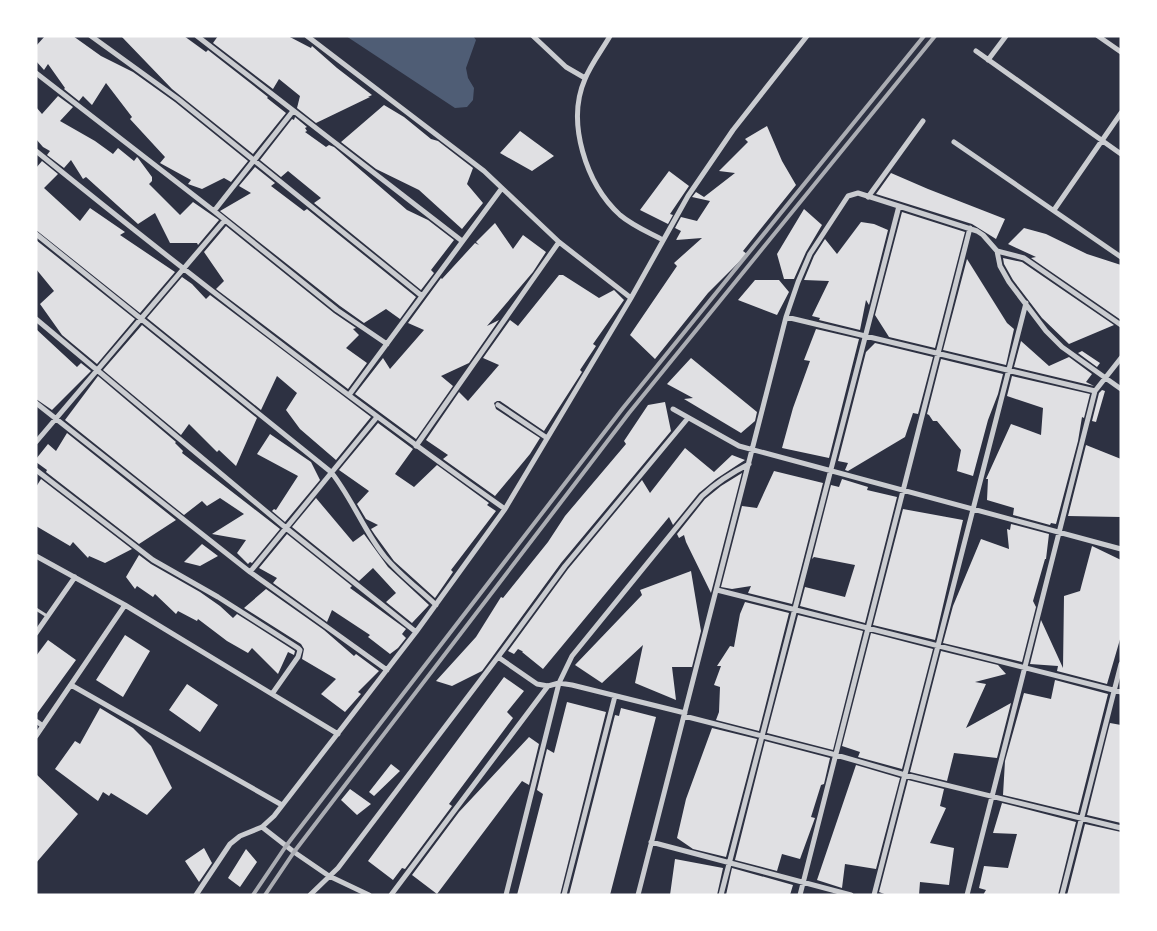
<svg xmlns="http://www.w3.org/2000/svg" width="1157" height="931" font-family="Poppins,sans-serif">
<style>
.water{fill:#4f5d75}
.building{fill:#e0e0e3}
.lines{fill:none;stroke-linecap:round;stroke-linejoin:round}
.service{stroke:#caccd0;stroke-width:3}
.minor{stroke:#caccd0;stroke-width:5}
.rail{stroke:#abadb3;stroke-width:4}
</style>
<rect width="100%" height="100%" fill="#2d3142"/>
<path class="water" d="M346 36H473L476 40 466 68 468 78 474 88 473 100 467 107 455 108Z"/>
<path class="building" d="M45 36H73L101 56 133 72 175 102 248 161 231 182 224 178 202 189 188 184 191 180 160 163 165 157 130 119 132 117 106 83 92 105 83 96 79 101 64 89 65 88 48 64 44 70 36 61V46Z
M121 36H184L206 52 208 50 268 97 267 98 286 113 253 154 172 89Z
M218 36H288L311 48 312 46 337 68 372 95 368 97H370L316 123 297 108 300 96 279 79 273 89 213 43Z
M58 96 73 107 60 121 95 141 113 154 118 148 134 161 137 157 138 158 152 177V181L149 184 180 215 193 202 219 220 198 245 197 243H170L155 213 138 224 86 177 83 179 71 160 64 168 47 155 50 151 43 147 36 139V107L42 114Z
M384 105 404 117 431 139 438 141 473 168 467 184 483 203 462 229 419 190 376 169 341 142Z
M295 117 307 127 305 128 307 131 305 132 326 147 329 145 334 147 407 210 428 220 454 240 431 270 434 273 421 290 314 203 321 198 288 171 281 177 260 160 292 119 294 120Z
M767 126 782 161 796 185 743 251 747 254 708 293 655 359 630 335 677 266 674 263 702 238 676 240 681 231 675 228 681 217 697 221 710 201 692 197 696 192 704 197 735 173 719 171 748 142 745 139Z
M520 131 554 156 532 171 500 153Z
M42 161 58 174 44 188 80 221 90 208 125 232 120 235 175 272 140 313 36 230V168Z
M255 167 275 183 271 186 304 211 307 209 416 297 400 319 386 309 364 323 340 306 220 211 251 193 239 186Z
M669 171 689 186 670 214 673 215 668 224 640 210Z
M891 173 928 189 1005 219 996 239 972 224 876 194Z
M804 209 822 225 806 252 794 279H784L777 254Z
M902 212 965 232 935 348 889 337 875 315Z
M861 222 874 224 888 230 869 305 866 300 860 330 819 320 820 318 812 316 829 281 804 280 814 256 825 239 837 254Z
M495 223 513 249 523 235 546 252 533 272 487 326 499 320 469 363 441 376 453 386 416 439 355 394 383 358 390 369 424 330 408 323 441 278 442 279 475 243 479 245 476 242Z
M226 226 334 313 356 328 353 329 359 335 346 348 367 363 348 389 216 289 224 281 204 252Z
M1024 228 1046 234 1087 254 1121 265V320L1031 258 1036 257 1008 244Z
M36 240 135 319 97 364 62 335 40 304 54 291 36 269Z
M1003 258 1022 262 1114 325 1069 344 1042 318 1013 280 1004 264Z
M967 259 1007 323 1014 329 1006 365 943 350Z
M559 275H563L599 298 614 290 624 300 593 344 596 346 580 370 582 372 544 431 500 401H497L494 403 496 409 540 438 530 454 495 496 443 459 448 455 426 440 459 392 468 401 499 365 483 358 510 320 518 326Z
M182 277 192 284 206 299 210 295 371 417 336 460 300 429 286 410 297 393 277 376 261 410 147 318Z
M755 280H779L789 292 777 315 738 300Z
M142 325 257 418 236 466 219 450 217 452 189 424 181 435 103 370Z
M36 329 77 367 81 363 91 371 52 410 36 399Z
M816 329 859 339 829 458 782 448 793 408 810 361 804 360Z
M1021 341 1049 366 1069 357 1092 374 1086 382 1094 386 1014 367Z
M875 343 933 357 918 414 913 413 905 437 848 471 845 470 848 463 838 461 866 352Z
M1082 351 1100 363 1097 367 1078 353Z
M691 358 757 412 755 421 741 433 684 399 693 398 667 384Z
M941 359 1003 374 998 394 988 420 973 476 957 471 961 450 937 421H933L929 415 927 414Z
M98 376 176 442 175 443 183 451 182 453 280 529 252 563 250 562 248 564 237 553 246 540 212 534 244 514 220 498 207 506 202 501 184 515 65 420Z
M1012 376 1090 394 1084 418 1082 417 1078 441 1056 524 1051 523 1050 525 1013 515 1014 508 987 500 988 479H986L1011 424 1041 435 1043 408 1007 396Z
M1102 390 1105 391 1096 422 1092 421 1099 393Z
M665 402 671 431 561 563 482 671 452 686 436 681 476 637 501 597 503 598 548 542 565 516 626 444 624 441 648 405Z
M378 423 413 449 395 474 414 487 437 465 489 503 487 505 496 511 451 570 453 572 435 598 394 561 375 535 371 529 378 525 366 519 357 504 369 491 339 470Z
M67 433 176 520 139 544 46 472 47 470 36 462V459L48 444 56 451Z
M270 434 311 462 320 480 285 522 272 511 274 509 276 510 298 476 257 454Z
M1086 445 1121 459V517L1068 516Z
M685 448 714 472 732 455 745 460 716 479 699 493 673 525 669 517 543 669 522 652 523 651H522L518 649 514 654 508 651 568 569 642 480 650 493Z
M774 471 823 483 792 604 748 593 751 586 732 589 721 587 742 506 757 508Z
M742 473 711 593 686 542 684 535 679 538 677 534 705 499 721 486Z
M41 479 132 549 105 563 89 556 88 558 73 542 70 546 36 526V487Z
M842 479 868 487 867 490 897 497 865 623 800 606 805 587 845 597 855 565 814 557 812 559 831 485 839 487Z
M316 498 353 542 364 534 388 567 429 605 412 623 386 602 396 593 373 568 359 581 292 527Z
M903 509 963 520 935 640 873 625Z
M1011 524 1049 534 1046 559H1045L1033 601 1036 607 1022 662 943 643 953 606 981 539 1009 549 1007 529 1010 530Z
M287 534 352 586 350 588 406 629 402 634 406 638 398 648 390 654 368 637 370 635 332 610 327 622 273 583 277 578 259 568Z
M202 544 218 556 200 566 184 562Z
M1092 546 1121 560V636L1107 684 1057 671 1058 666 1030 664 1041 620 1063 668 1064 596 1080 591Z
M139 555 151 564 200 592 220 606 233 618 237 614 295 651 294 655 288 652 278 674 252 648 248 653 227 641 198 619 197 621 178 611 176 614 155 594 153 597 137 586 135 589 126 577Z
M691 571 701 631 692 667H672L676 700 635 683 643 645 602 683 575 665 642 595 640 590Z
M266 589 324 630 354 656 356 654 379 671 358 692 361 694 345 712 321 694 336 679 302 659 304 649 301 644 244 608Z
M745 602 789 613 759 731 716 720 719 712 720 687 714 685 721 666H717L730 646 734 647 740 614Z
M798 615 863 631 833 750 767 733Z
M871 633 933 649 902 769 858 757 860 752 842 746Z
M125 635 150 651 123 697 96 680Z
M48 640 76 660 36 715V656Z
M941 651 998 665 1006 674 975 682 986 684 966 728 1011 703 997 758 954 753 947 781 910 772Z
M504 677 524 691 507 712 513 718 449 804 452 806 405 869 402 868 393 880 368 861Z
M1055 680 1108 694 1078 813 1003 795 1005 761 1024 693 1051 699Z
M187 684 218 705 200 732 169 710Z
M567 702 606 712 560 895H517L543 794 537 790 547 749 554 753Z
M100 708 133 728 151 746 172 788 147 815 111 793 109 796 103 792 98 801 55 769 75 741 80 744Z
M621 708 656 717 610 895H569L615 715 619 716Z
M1110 723 1121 725V823L1087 815Z
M712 728 757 739 726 857 693 849 677 838 686 799Z
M529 737 539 744 529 785 522 781 437 894 412 875 459 812Z
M765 741 830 758 824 784 821 785 811 817 815 818 800 859 782 854 777 871 735 860Z
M391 764 400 771 374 796 369 792Z
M856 765 900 778 876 869 845 864 842 888 817 880Z
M36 774 78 814 36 863Z
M908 780 944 789 940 806 946 808 930 843 954 848 949 885 920 882 919 895H887L879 892Z
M350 789 371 804 357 815 341 800Z
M1002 803 1076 822 1058 895H983L986 890 979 888 984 866 1008 868 1017 834 993 833Z
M1085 824 1121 832V895H1067Z
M204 848 212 863 199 882 185 861Z
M246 849 257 862 240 887 228 878Z
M675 859 723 868 717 895H670Z
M732 868 793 885 790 895H726Z"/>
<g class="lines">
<path class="service" d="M36 609 47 616"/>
<path class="minor" d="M91 36 178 99 422 296
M197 36 462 241
M307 36 484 171 559 242 631 298
M533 36 566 67 585 78
M610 36C602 50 591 64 585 79 566 122 586 184 620 215 633 226 648 232 663 240
M1098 36 1121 52
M976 51 1121 154
M988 60 1006 36
M36 73 214 211 337 310 387 344
M954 142 1121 257
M36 151C189 275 344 395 505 509
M868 197 923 121
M1054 210 1121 113
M214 211 293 111
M36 234 331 472C352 498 365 533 385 557 400 575 419 589 436 605
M997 251 1000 266 1009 282 1046 331 1062 347 1121 389
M786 317 1095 391
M36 319 286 528 416 632
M349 395 502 188
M36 403 250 572 387 670
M498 405 547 438
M673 409 739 446 1121 549
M36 442 225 220
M416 446 559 242
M36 470 153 560 218 597 298 648 300 650 298 657 272 694
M36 556 125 605 338 734
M250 572 377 417
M717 590 1121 692
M36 633 75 577
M498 657 537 684 548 686 559 683 572 685 685 713
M71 685 282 805
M684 716 836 755 905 775 1121 828
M36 721 43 726
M36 736 125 605
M262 827 294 852 329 876 369 895
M651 842 851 895
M196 895 230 844 240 836 262 827 274 816 416 632 505 509 631 298 688 196 733 130 807 36
M310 895 338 868 498 657 565 566 688 418
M391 895 548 686
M506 895 559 683 572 656 702 496C717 482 731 473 749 464
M564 895 615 696
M638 895 786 317 798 282 810 254 848 196 858 193 977 231 983 235 997 251 1024 258 1121 325
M721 895 899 206
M800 895 970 228
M874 895 1026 303
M967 895 1095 391 1121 358
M1062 895 1121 664"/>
<path class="rail" d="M253 895 286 846 623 408 924 36
M265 895 294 852 629 413 935 36"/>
</g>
<rect width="1157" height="931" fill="none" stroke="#ffffff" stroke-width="75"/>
</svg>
